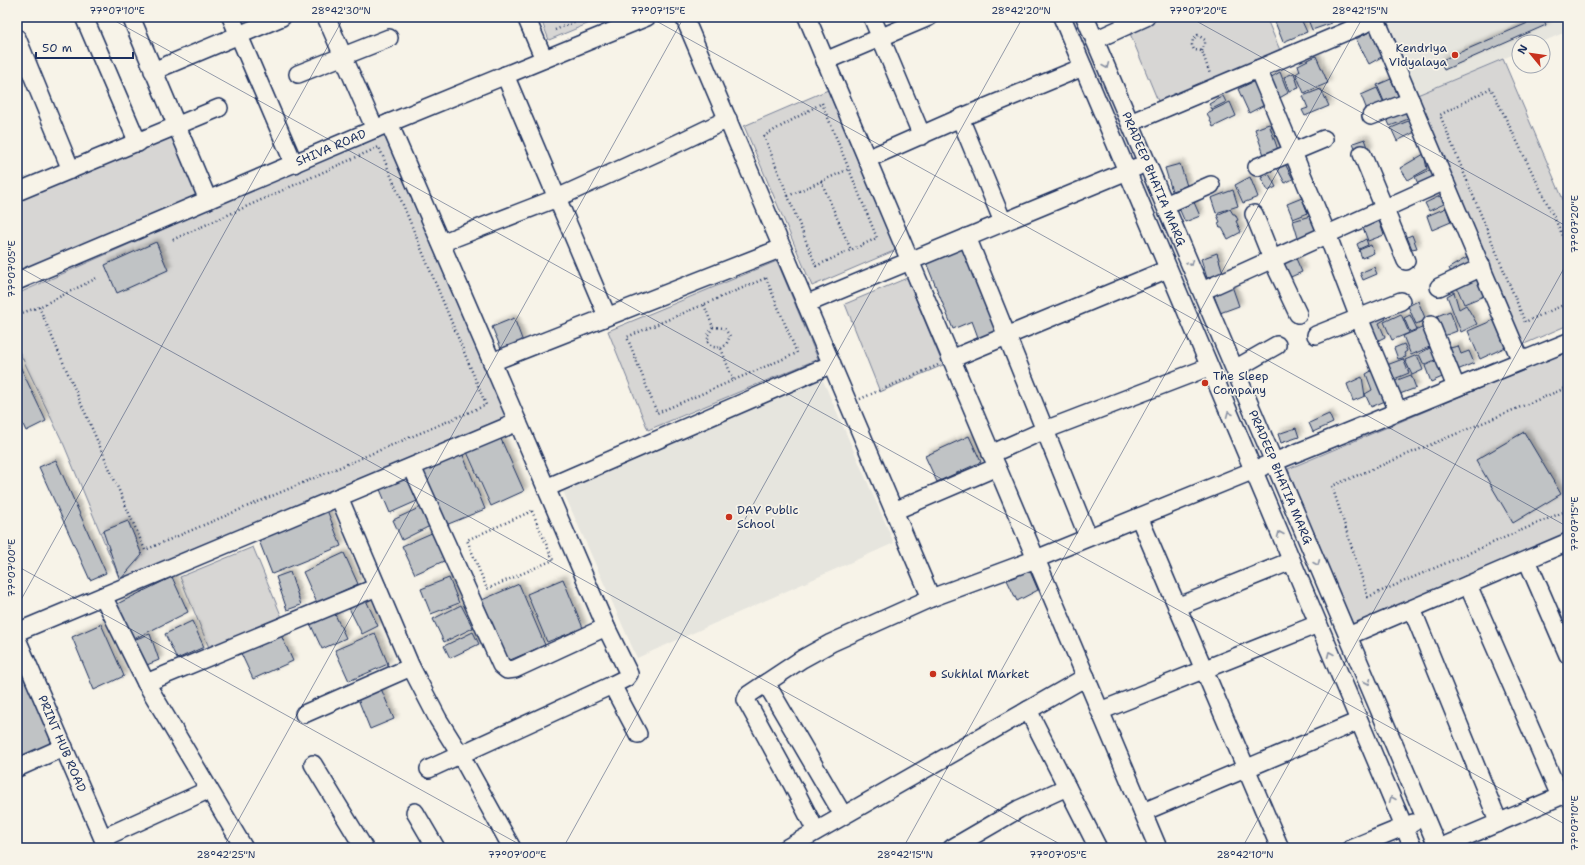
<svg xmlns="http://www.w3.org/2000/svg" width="1585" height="865" font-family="'Shantell Sans',sans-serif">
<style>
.built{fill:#e6e5de}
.green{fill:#d7d6d4;stroke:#798299}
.building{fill:#c0c3c5;stroke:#1b2f5e;filter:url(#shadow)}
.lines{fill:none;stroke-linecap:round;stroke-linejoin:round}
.minor-casing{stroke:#1b2f5e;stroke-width:20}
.path{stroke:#1b2f5e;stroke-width:2.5;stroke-dasharray:1 3;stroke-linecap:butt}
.minor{stroke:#f7f3e8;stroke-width:17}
.oneway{stroke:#8991a3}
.ticks{fill:none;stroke:#1b2f5e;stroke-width:1;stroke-opacity:0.45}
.poi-dot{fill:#c8321e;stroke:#f7f3e8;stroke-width:1.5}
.labels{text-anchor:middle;stroke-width:3.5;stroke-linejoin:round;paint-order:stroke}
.poi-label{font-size:12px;fill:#1b2f5e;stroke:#f7f3e8;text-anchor:start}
.street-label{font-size:12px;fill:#1b2f5e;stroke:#f7f3e8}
.neatline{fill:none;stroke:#1b2f5e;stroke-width:1.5}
.ticks-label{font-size:10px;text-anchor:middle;fill:#1b2f5e}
</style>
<defs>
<filter id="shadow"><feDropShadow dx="3.5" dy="-3.5" stdDeviation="2" flood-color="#0004"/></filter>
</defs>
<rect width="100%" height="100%" fill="#f7f3e8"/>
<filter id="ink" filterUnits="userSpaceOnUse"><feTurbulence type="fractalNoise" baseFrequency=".025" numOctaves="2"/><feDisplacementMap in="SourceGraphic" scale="8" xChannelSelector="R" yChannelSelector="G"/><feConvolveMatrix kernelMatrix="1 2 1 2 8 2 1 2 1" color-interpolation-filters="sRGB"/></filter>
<g filter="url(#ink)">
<path class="built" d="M1382 17H1568V31L1542 42H1519V52L1415 96Z
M821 376 894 543 637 658 563 491Z"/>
<path class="green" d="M540 17H604L549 40Z
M1162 17H1266L1282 55 1160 106 1129 31Z
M1503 59 1568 211V325L1522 345 1415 96Z
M828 90 896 250 812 286 744 126Z
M177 127 208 200 17 281V192Z
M386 130 509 418 120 580 64 445 17 347V294Z
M777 261 818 359 648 430 608 331Z
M907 278 943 365 880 392 845 304Z
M1568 351V533L1346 629 1288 469Z
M253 547 283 620 210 650 180 577Z"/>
<path class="building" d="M1273 17H1300L1307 32 1283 42Z
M1307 17H1329L1332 23 1312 30Z
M1528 17H1543L1546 25 1444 70 1440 61 1530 22Z
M1373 30 1385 55 1369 64 1356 39Z
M1316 56 1328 83 1304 93 1296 74 1300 71 1298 65Z
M1280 72 1288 93 1276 100 1268 79Z
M1294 73 1299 88 1289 91 1284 77Z
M1391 79 1400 100 1386 106 1377 85Z
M1257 80 1268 103 1249 113 1238 89Z
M1377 88 1384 103 1367 110 1361 95Z
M1321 89 1329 106 1305 116 1302 110 1308 108 1303 96Z
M1223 96 1226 102 1212 109 1209 104Z
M1230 102 1236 116 1213 127 1207 113Z
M1405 110 1408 119 1390 126 1386 117Z
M1411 120 1415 132 1397 141 1391 128Z
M1269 124 1278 150 1264 155 1255 129Z
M1365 139 1369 150 1358 155 1353 143Z
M1424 154 1427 169 1408 180 1400 168Z
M1284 162 1293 179 1285 183 1276 166Z
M1180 164 1187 186 1172 191 1165 168Z
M1430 170 1435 181 1420 188 1415 177Z
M1269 174 1276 187 1268 191 1261 178Z
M1250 177 1258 197 1243 203 1235 185Z
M1233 190 1238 206 1216 213 1211 198Z
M1440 196 1444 204 1429 211 1425 203Z
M1302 198 1308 213 1293 219 1287 204Z
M1193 200 1200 216 1185 222 1178 206Z
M1446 208 1451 222 1432 230 1427 216Z
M1230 209 1233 214H1235L1238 220 1236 221 1241 232 1228 239 1222 228H1220L1218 223 1220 222 1217 215Z
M1377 215 1384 235 1368 241 1361 222Z
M1310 216 1316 232 1298 238 1293 221Z
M1412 235 1417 248 1412 249 1407 237Z
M1366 239 1368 245 1359 249 1357 244Z
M156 242 168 270 117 293 105 265Z
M965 245 1001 331 979 340 972 321 953 329 925 260Z
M1371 245 1374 253 1362 258 1359 250Z
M1217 253 1223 273 1207 278 1201 259Z
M1294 254 1302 272 1284 280 1276 263Z
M1468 257 1472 266 1452 275 1449 268Z
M1374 267 1377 274 1363 280 1360 273Z
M1475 275 1484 296 1464 304 1455 283Z
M1232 286 1239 306 1220 313 1213 293Z
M1454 292 1459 309 1466 305 1477 324 1461 332 1447 296Z
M1418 301 1426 320 1416 324 1408 306Z
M1450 311 1457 331 1444 336 1437 316Z
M1383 312 1386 319 1379 323 1385 337 1377 341 1367 320Z
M1401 314 1409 333 1392 340 1384 322Z
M1410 315 1417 329 1410 332 1404 318Z
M514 318 523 342 502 351 492 327Z
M1496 319 1508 346 1480 359 1468 331Z
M1424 327 1432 346 1411 355 1403 336Z
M1404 344 1407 351 1404 353 1406 357 1398 359 1394 348Z
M1437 344 1441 357 1424 365 1419 354Z
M1458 346 1461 354 1469 351 1474 363 1455 371 1446 349Z
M1417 355 1423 370 1412 375 1405 360Z
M1442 358 1449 374 1431 382 1425 366Z
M1403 359 1409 373 1389 381 1384 366Z
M17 360 46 421 26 431 17 412Z
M1378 367 1390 399 1371 407 1365 394 1372 390 1366 374Z
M1411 375 1416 388 1397 395 1392 382Z
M1362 377 1365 396 1353 401 1347 384Z
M1329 414 1333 423 1313 432 1309 423Z
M1296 428 1299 437 1281 443 1278 434Z
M1524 432 1561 494 1513 523 1476 460Z
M969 436 981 462 937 482 925 456Z
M500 437 524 491 491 506 467 452Z
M462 453 485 509 446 525 423 470Z
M56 460 106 573 90 580 39 467Z
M406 475 417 501 390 513 379 487Z
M421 507 430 526 402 540 393 520Z
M327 510 341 546 272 574 258 538Z
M128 521 142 555 120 580 103 531Z
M434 532 446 560 415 574 402 546Z
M344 553 358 584 317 603 303 572Z
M1029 569 1038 590 1017 601 1007 580Z
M290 572 301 605 287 610 276 577Z
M172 577 188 612 134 639 117 604Z
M449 578 459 603 431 614 421 589Z
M563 579 583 628 547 642 527 594Z
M519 584 545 645 508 661 482 600Z
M364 596 378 626 362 634 347 604Z
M461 605 473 628 444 642 433 619Z
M332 608 346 638 322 649 308 619Z
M192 621 204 647 177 659 165 634Z
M101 624 124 676 94 690 72 637Z
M279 631 293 661 253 679 239 649Z
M473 632 479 644 450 658 444 646Z
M375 633 388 664 349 681 335 650Z
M150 634 159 660 142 667 133 640Z
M17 656 53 743 17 758Z
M379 684 394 719 370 729 356 694Z"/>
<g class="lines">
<defs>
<g id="minor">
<path d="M84 17 138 143"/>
<path d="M131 17 208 200"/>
<path d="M231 17 294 164"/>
<path d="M326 17 375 129"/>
<path d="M526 17 544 59"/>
<path d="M684 17 931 598"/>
<path d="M807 17 1158 848"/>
<path d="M872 17 922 136"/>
<path d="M1062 17 1413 848"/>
<path id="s1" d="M1085 17 1438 848"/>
<path d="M1375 17 1521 361"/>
<path d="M17 38 71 170"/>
<path d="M1095 40 1146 17"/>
<path d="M825 61 929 17"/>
<path d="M1258 69 1327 234 1359 318 1398 411"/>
<path d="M153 71 282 17"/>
<path d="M298 74 389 38"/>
<path d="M505 75 607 316"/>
<path d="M1371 116 1411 101"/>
<path d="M960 118 1003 222"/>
<path d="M389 123 606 627 629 674 626 678 612 685 429 769"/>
<path d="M1130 123 1376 19"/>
<path d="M1362 154 1406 261"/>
<path d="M867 159 960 118 1083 67"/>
<path d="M1257 167 1324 139"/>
<path d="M17 192 219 108"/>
<path d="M1165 205 1211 185"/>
<path d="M1254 214 1272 259 1298 314"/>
<path d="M967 237 1088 537"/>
<path d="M441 243 557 198 678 143 728 119"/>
<path id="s2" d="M17 281 389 123 647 17"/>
<path d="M1439 287 1482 267"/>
<path d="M1202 291 1445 181"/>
<path d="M806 304 1137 167"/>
<path d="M1431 325 1456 387"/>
<path d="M1316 335 1401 301"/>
<path d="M951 359 1168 269"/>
<path d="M492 362 782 248"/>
<path d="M1235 369 1277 345"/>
<path d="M991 454 1045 430 1209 367"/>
<path d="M412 467 501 665 507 670 515 669 606 627"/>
<path d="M546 488 832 364"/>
<path d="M339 497 411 667 438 719 461 756 512 848"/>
<path d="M894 511 997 467"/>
<path d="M1139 517 1280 848"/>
<path d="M1527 560 1568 655"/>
<path d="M1468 585 1560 796"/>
<path d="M103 596 146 683 244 848"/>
<path d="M1177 607 1291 561"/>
<path d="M1412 609 1499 823"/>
<path d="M17 632 518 422"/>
<path d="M1348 636 1568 542"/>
<path id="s3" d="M17 639 107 848"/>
<path d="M146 683 377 587"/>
<path d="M766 683 843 815"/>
<path d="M612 685 638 734"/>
<path d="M1028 710 1098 848"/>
<path d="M1100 711 1318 624"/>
<path d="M304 714 411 667"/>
<path d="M313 764 364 848"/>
<path d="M17 768 64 747"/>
<path d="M415 812 436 848"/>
<path d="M1143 812 1359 721"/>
<path d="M816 831 792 784 746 700 748 695 802 659 831 643 931 598 1036 559 1568 342"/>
<path d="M103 838 208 790"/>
<path d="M787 848 1086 677"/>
<path d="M952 848 1019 809 1067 787"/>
<path d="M1352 848 1413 823"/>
<path d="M1439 848 1568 793"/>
</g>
</defs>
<use href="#minor" class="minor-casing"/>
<path class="path" d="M555 30 586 17
M1202 51 1205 44V40L1198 35 1193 39 1192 45 1194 50 1202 51 1210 74
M822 103 877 238 816 266 764 136Z
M821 181 851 250
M788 196 849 169
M1568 246 1491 88 1440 115 1525 322 1568 303
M766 278 797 353 657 413 627 337Z
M704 305 713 327 708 335V342L713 347 721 348 733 380
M39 307 145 550 486 405 379 147 172 240
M19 314 39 307 97 278
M713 327 724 328 730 336 726 345 721 348
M1568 387 1332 486 1368 597 1568 510
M860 399 938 365
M532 511 553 560 487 589 467 540Z"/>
<use href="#minor" class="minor"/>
</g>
<defs><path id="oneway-chevron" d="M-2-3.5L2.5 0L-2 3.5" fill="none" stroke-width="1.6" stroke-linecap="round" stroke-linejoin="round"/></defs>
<g class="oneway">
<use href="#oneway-chevron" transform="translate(1106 66) rotate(67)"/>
<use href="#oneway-chevron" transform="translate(1190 263) rotate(67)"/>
<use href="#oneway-chevron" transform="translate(1229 414) rotate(-113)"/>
<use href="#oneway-chevron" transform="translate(1280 534) rotate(-113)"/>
<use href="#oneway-chevron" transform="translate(1317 563) rotate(67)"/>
<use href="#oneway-chevron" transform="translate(1330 654) rotate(-113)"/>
<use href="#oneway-chevron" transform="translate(1368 682) rotate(67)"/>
<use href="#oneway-chevron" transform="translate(1392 799) rotate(-113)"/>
</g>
</g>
<path class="ticks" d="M108 17 1568 826M649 17 1568 527M1189 17 1568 227M17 266 1067 848M17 566 526 848M17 607 344 17M223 848 684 17M563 848 1023 17M903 848 1363 17M1242 848 1568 261"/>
<g class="poi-dot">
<circle cx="1455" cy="55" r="4"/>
<circle cx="1205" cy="383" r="4"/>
<circle cx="729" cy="517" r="4"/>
<circle cx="933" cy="674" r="4"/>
</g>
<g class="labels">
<g class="poi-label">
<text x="1447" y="52" text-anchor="end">Kendriya<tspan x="1447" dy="14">Vidyalaya</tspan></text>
<text x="1213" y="380">The Sleep<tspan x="1213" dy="14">Company</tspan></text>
<text x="737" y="514">DAV Public<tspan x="737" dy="14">School</tspan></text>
<text x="941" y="678">Sukhlal Market</text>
</g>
<g class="street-label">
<text dy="4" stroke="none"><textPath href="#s2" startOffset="341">SHIVA ROAD</textPath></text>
<text dy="4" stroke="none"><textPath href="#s1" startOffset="176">PRADEEP BHATIA MARG</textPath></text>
<text dy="4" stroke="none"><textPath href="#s1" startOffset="500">PRADEEP BHATIA MARG</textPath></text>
<text dy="4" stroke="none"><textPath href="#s3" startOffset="114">PRINT HUB ROAD</textPath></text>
</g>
</g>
<rect width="1585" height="865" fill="none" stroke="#f7f3e8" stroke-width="44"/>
<g transform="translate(1531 54) rotate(299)"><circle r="19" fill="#f7f3e8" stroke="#9fa5b1"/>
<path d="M0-3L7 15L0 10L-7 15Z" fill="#c8321e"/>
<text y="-6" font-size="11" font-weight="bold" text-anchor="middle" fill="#1b2f5e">N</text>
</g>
<path d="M36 52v6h97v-6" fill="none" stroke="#1b2f5e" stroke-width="2"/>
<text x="42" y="52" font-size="12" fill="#1b2f5e" stroke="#f7f3e8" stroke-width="3" paint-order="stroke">50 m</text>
<rect x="22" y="22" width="1541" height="821" class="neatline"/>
<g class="ticks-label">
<text x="117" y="14">77°07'10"E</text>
<text x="341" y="14">28°42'30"N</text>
<text x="658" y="14">77°07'15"E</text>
<text x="1021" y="14">28°42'20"N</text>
<text x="1198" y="14">77°07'20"E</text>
<text x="1360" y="14">28°42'15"N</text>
<text transform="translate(1574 224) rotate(-90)" y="4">77°07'20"E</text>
<text transform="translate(11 269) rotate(-90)" y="4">77°07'05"E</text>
<text transform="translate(1574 524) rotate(-90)" y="4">77°07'15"E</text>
<text transform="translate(11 568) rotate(-90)" y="4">77°07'00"E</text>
<text transform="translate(1574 823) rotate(-90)" y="4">77°07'10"E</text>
<text x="226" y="858">28°42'25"N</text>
<text x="517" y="858">77°07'00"E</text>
<text x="905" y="858">28°42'15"N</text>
<text x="1058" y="858">77°07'05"E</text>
<text x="1245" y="858">28°42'10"N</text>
</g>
</svg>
